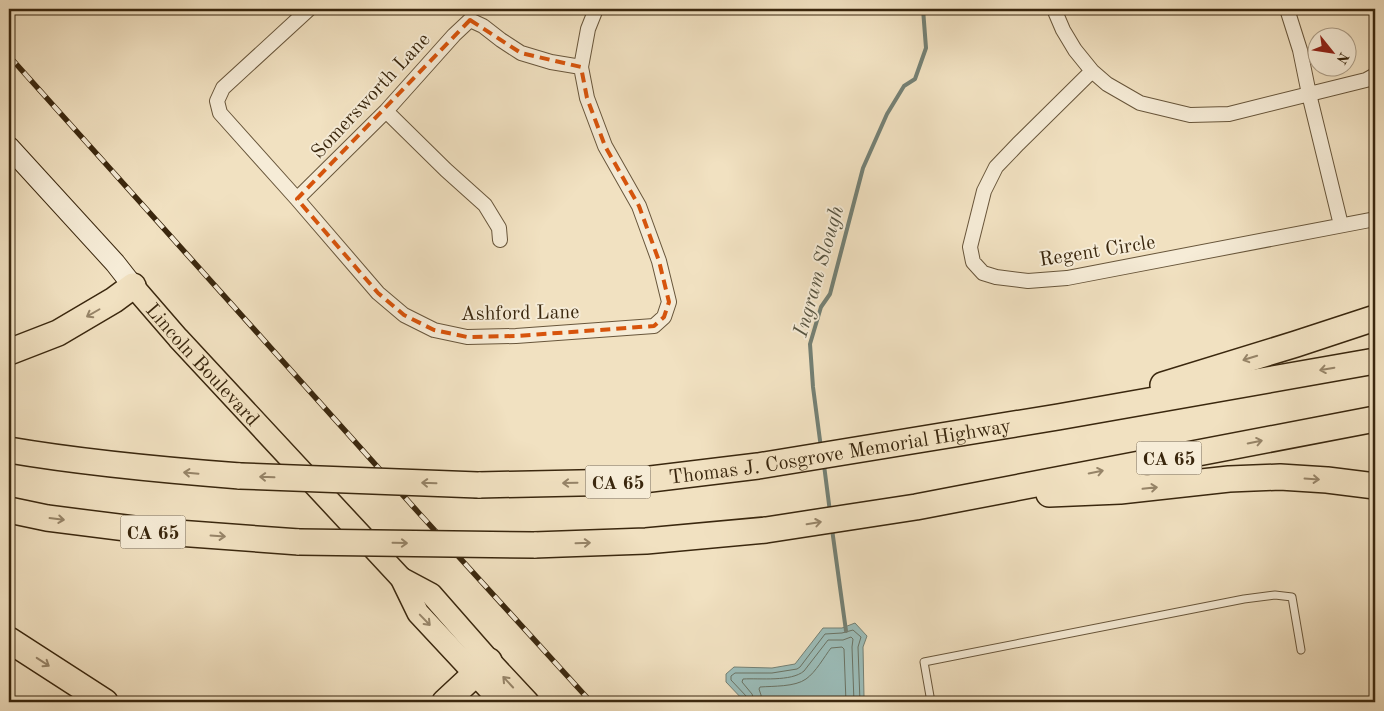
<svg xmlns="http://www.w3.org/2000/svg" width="1384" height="711" font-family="'Old Standard TT',serif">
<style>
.water{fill:#9bbcb8;stroke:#748074}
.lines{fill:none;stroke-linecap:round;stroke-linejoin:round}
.shore{stroke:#6a7263;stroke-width:1}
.stream{stroke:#748074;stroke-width:4}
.lane-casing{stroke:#68563b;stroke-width:9}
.street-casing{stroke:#68563b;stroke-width:16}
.secondary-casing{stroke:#3a270e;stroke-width:22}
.primary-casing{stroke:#3a270e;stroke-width:24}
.highway-casing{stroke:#3a270e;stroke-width:28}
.lane{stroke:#f6ecd7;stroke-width:7}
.street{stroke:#f6ecd7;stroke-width:14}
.secondary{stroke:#f6ecd7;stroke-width:20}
.primary{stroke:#f1e1c1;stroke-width:21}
.highway{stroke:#f1e1c1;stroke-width:25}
.rail-casing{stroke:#3a270e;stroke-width:5.5}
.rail{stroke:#f6ecd7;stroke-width:4;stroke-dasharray:11;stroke-linecap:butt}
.highway-bridge-casing{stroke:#3a270e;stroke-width:28;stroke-linecap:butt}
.highway-bridge{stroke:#f1e1c1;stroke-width:25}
.oneway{stroke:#968468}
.marked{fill:none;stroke:#d7540c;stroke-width:4;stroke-dasharray:10 6;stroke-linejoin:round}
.labels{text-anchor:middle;stroke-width:4;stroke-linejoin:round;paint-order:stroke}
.shield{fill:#f6ecd7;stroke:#72624a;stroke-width:1}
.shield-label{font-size:19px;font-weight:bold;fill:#3a270e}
.street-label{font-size:20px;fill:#3a270e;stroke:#f6ecd7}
.water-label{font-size:21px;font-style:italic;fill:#575441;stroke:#f6ecd7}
</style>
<rect width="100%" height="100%" fill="#f1e1c1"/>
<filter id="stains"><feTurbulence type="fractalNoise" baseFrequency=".004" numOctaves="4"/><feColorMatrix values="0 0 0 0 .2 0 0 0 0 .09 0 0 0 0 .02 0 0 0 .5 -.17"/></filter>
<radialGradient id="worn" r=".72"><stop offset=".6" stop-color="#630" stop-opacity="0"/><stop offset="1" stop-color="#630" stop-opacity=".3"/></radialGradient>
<path class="water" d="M855 623 867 636 863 647 864 697 866 702H745L726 682V674L734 667 772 668 795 664 823 628H842Z"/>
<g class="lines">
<path class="shore" d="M748 702 747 697 731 680V676L735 673H772L797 669 800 667 825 634 842 633 853 630 861 637 858 647 860 702
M755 702 752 694 742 682 743 679C760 678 791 682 804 671L828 640H843L851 637 853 639 852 647 854 702
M762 702 761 695 759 689 760 687C773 686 795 687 806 679 816 672 824 657 831 648L842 647 844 649 846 702"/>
<path class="stream" d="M821 448 813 387 810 344 821 307 830 294 863 168 887 114 904 86 915 79 926 48 923 9
M824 465 830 512
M832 529 846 631"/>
<defs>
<path id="lane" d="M931 702 924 662 1244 599 1275 595 1292 597 1301 650"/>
<path id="street" d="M309 9 223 88 217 101 220 113 297 199 378 293 404 315 434 330 467 337 516 336 654 326 664 317 669 302 659 261 639 206 605 146 587 98 581 67 588 29 596 9
M1054 9 1063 30 1075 50 1092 71 1107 84 1140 103 1190 115 1229 114 1366 80 1375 75
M1287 9 1300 50 1309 94 1341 225
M1092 71 1018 144 996 167 984 191 970 247 973 262 983 273 996 277 1028 281 1067 278 1375 219
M386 111 446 170 485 205 499 228 500 240
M297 199 386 111 454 35 470 20 483 26 501 40 521 53 551 62 581 67"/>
<path id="secondary" d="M9 147 115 263 133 286"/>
<g id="primary">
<path id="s1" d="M133 286 178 338 401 578 418 613 501 702"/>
<path d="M401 578 431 594 488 659 528 702"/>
</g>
<g id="highway">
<path d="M9 352 58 333 114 300 133 286"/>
<path d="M1163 385 1296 344 1375 318"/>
<path d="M9 450C85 463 162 470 240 476"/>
<path id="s2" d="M478 485 626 482 758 466 1058 417 1375 361"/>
<path d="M1049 494 1120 491 1229 479 1280 477 1327 480 1375 486"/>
<path d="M9 510 47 518 150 531 299 542"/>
<path d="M534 545 646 541 766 530 916 507 1375 419"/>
<path d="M9 640 105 702"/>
<path d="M445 702 489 661"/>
</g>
</defs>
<use href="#lane" class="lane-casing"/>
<use href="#street" class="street-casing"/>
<use href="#secondary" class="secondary-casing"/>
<use href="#primary" class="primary-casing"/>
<use href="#highway" class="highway-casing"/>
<use href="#lane" class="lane"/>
<use href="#street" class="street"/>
<use href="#secondary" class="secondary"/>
<use href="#primary" class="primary"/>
<use href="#highway" class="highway"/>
<defs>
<path id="rail" d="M9 56 418 512 591 702"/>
</defs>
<use href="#rail" class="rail-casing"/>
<use href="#rail" class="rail"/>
<defs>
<path id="highway-bridge" d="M240 476 478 485
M299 542 534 545"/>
</defs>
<use href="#highway-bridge" class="highway-bridge-casing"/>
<use href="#highway-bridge" class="highway-bridge"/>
</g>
<defs><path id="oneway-shaft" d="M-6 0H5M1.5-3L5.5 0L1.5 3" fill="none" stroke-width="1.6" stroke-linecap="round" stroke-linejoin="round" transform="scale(1.25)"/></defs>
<g class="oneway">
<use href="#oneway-shaft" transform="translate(93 313) rotate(150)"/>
<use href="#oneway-shaft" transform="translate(1250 358) rotate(163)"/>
<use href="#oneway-shaft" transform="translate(1327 369) rotate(170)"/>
<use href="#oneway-shaft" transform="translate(1255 442) rotate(-11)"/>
<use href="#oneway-shaft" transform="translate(1096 472) rotate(-11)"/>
<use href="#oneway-shaft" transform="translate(191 473) rotate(-175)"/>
<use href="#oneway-shaft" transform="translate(267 477) rotate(-178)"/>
<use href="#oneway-shaft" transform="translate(1312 479) rotate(4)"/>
<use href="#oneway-shaft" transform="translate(429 483) rotate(-178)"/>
<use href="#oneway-shaft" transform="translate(570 483) rotate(179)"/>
<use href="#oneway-shaft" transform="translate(1150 488) rotate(-6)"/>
<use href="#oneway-shaft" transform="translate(57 519) rotate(7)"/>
<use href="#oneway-shaft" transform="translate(814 523) rotate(-9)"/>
<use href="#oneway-shaft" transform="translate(218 536) rotate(4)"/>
<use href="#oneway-shaft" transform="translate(400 543) rotate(1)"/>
<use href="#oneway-shaft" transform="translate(583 543) rotate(-2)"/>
<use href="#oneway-shaft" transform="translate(425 620) rotate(46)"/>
<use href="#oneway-shaft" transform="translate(43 662) rotate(33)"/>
<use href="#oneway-shaft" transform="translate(508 682) rotate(-133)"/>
</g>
<path class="marked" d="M470 20 521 53 581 67 587 98 605 146 639 206 659 261 669 302 664 317 654 326 516 336 467 337 434 330 404 315 378 293 297 199Z"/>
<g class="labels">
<g class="shield">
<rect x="1136.5" y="441.5" width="65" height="33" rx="4"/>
<rect x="585.5" y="465.5" width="65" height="33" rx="4"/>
<rect x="120.5" y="515.5" width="65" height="33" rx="4"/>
</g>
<g class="shield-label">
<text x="1169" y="465">CA 65</text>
<text x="618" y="489">CA 65</text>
<text x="153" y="539">CA 65</text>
</g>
<g class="street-label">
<text transform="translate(370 95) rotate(-47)" y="7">Somersworth Lane</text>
<text transform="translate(1097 250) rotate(-9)" y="7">Regent Circle</text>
<text transform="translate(520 312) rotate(-1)" y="7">Ashford Lane</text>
<text dy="7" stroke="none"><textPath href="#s1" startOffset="105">Lincoln Boulevard</textPath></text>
<text dy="7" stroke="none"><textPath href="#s2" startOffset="364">Thomas J. Cosgrove Memorial Highway</textPath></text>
</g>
<g class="water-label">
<text transform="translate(818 271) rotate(-74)" y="7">Ingram Slough</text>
</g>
</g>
<rect width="1384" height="711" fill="none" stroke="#f1e1c1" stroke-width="30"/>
<rect x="10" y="10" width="1364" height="691" fill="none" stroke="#3a270e" stroke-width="2.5"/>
<rect x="15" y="15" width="1354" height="681" fill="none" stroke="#3a270e"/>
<g transform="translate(1332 52) rotate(120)"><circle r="24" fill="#f6ecd7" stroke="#ab9d87"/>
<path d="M0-4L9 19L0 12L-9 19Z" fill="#8f2418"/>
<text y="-8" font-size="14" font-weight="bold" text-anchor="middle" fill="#3a270e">N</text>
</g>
<rect width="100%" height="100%" filter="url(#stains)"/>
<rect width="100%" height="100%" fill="url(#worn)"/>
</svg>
